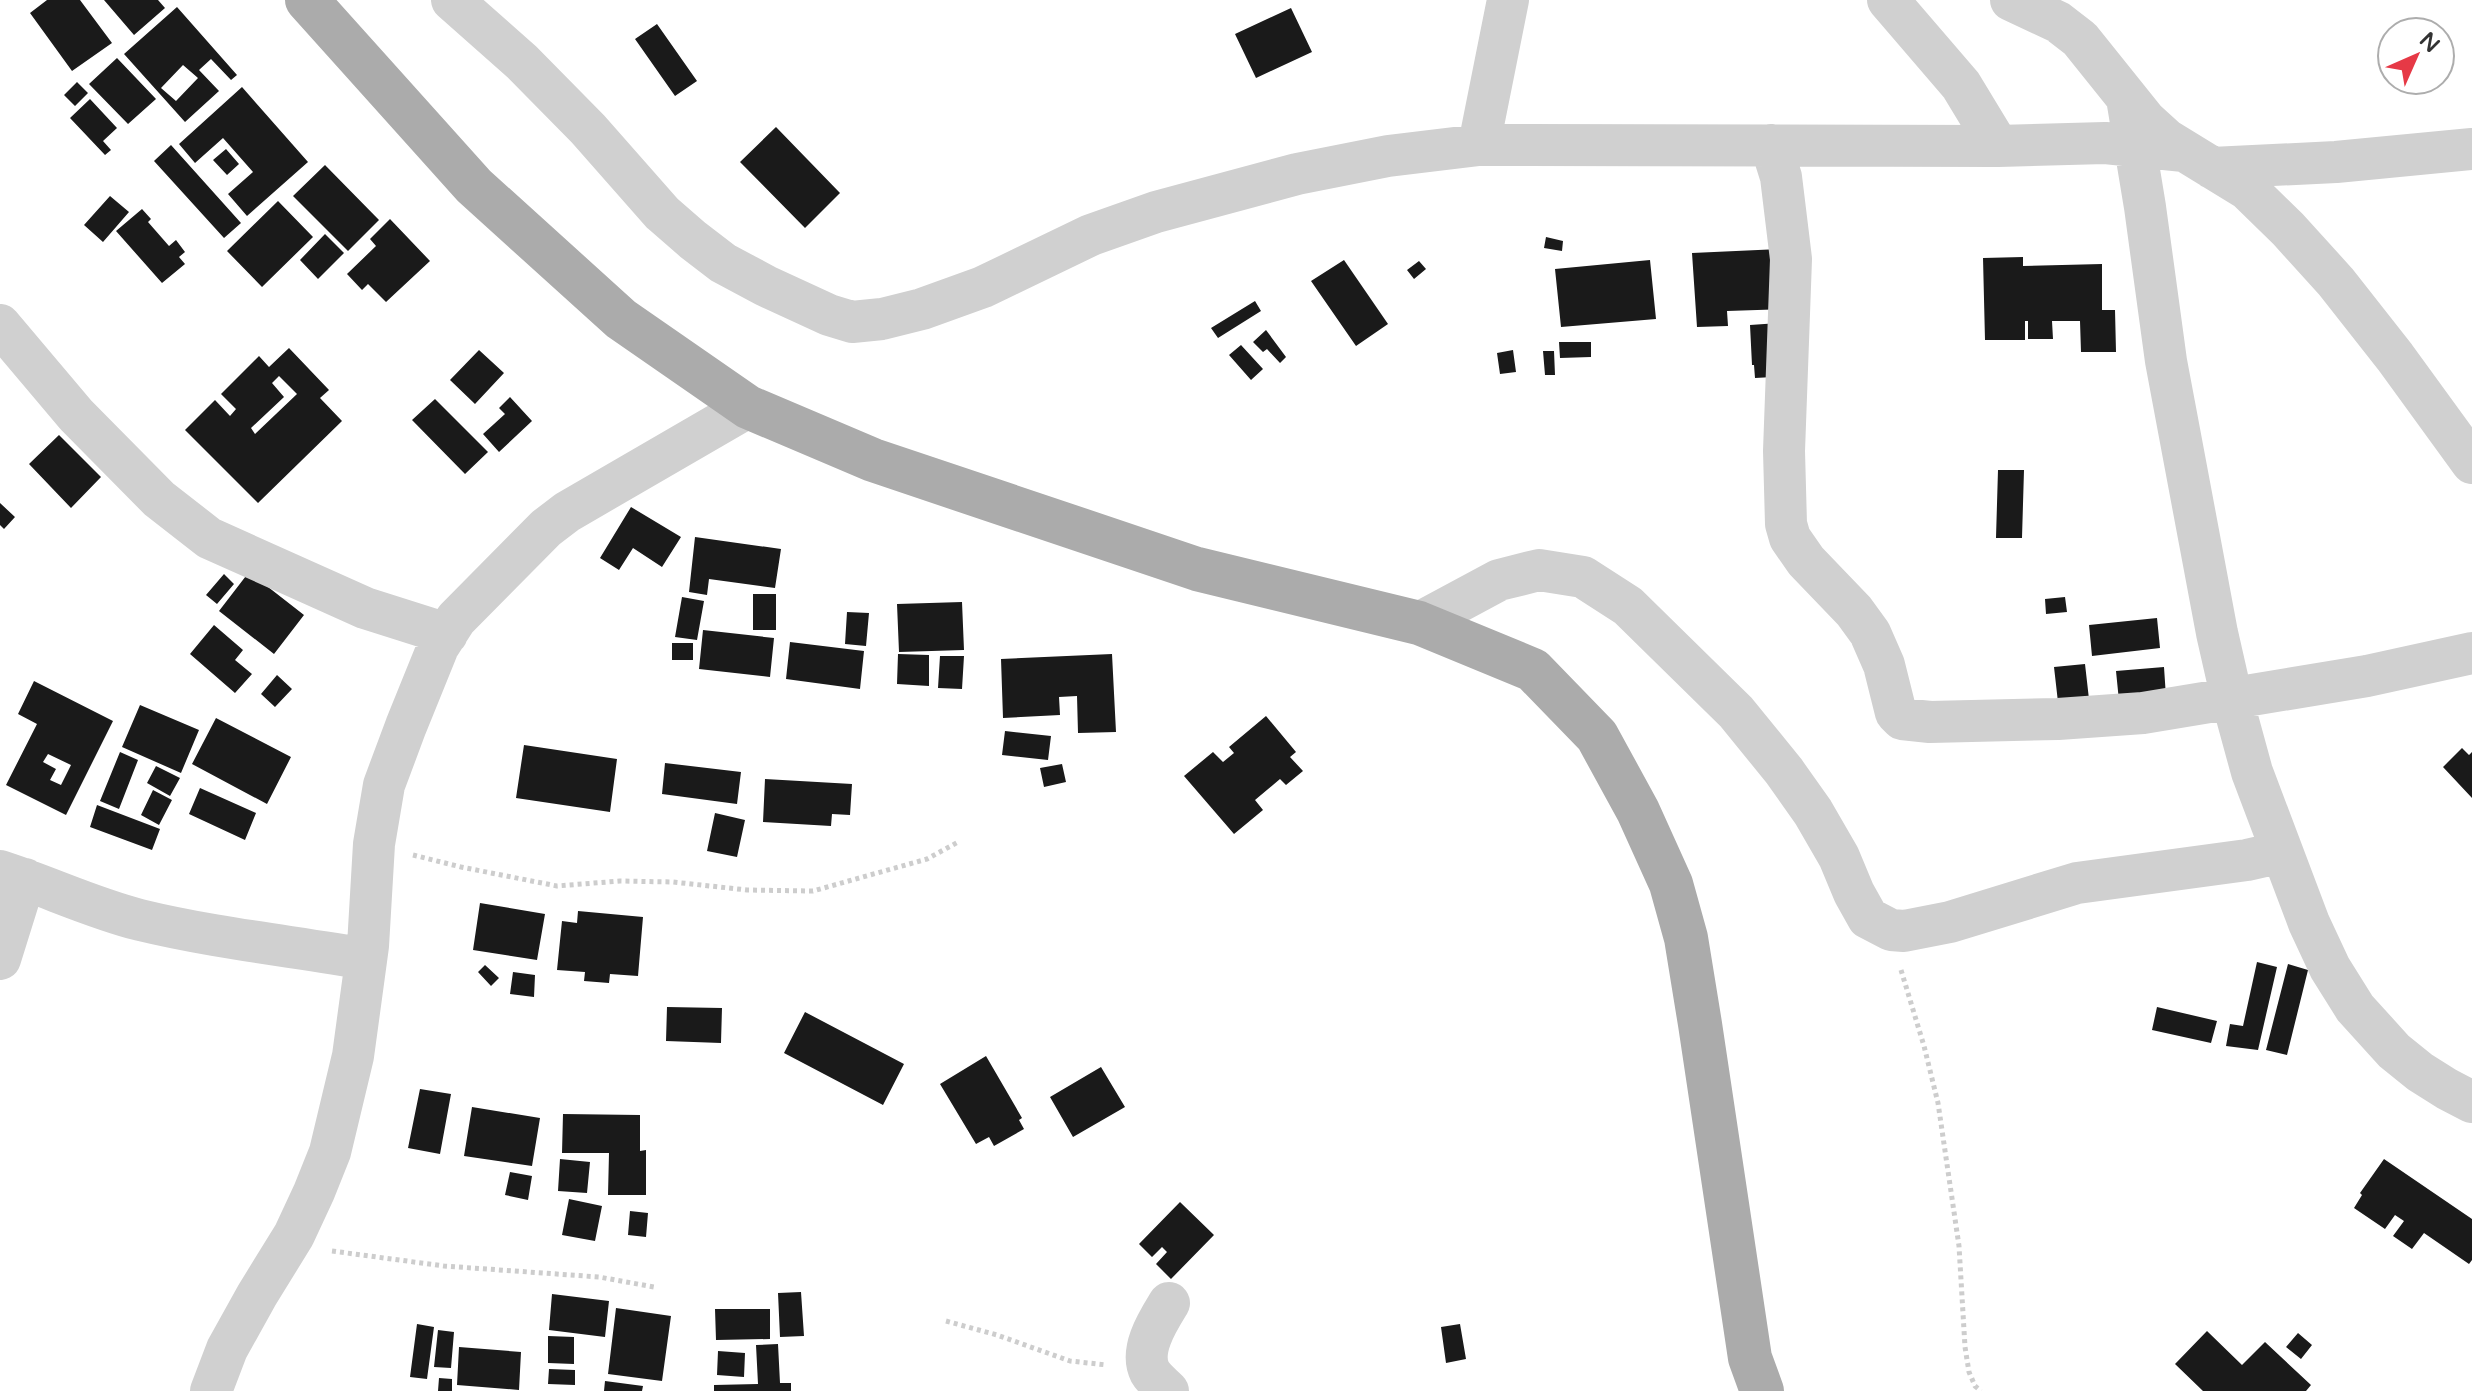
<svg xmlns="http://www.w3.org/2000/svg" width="2472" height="1391" font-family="'Varela Round',sans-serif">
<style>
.building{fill:#1a1a1a;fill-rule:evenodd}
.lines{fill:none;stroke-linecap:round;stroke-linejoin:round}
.path{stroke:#cdcdcd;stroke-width:5;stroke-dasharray:4 4;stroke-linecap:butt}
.minor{stroke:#d0d0d0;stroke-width:42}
.major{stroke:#ababab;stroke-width:44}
</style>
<rect width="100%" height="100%" fill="#fff"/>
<path class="building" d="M47 0H80L112 43 72 71 30 13Z
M104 0H158L165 8 134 35Z
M177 7 237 75 231 80 211 59 199 70 219 91 185 122 124 54ZM183 65 198 78 176 101 161 88Z
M1291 8 1312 52 1256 78 1235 34Z
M657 24 697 81 675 96 635 39Z
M117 58 156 99 128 124 89 84Z
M77 82 88 93 75 106 64 95Z
M242 87 308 162 247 216 228 194 253 172 223 138 195 163 179 144Z
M90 99 117 128 103 141 111 150 105 155 70 118Z
M776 127 840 193 805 228 740 162Z
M171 145 241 223 224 238 154 161Z
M226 149 239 164 227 175 213 160Z
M325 165 379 220 348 251 293 196Z
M110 196 129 212 103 242 84 225Z
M278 201 313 237 262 287 227 251Z
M142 209 151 219 148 222 169 246 176 240 185 252 179 257 185 264 162 283 116 231Z
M390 219 430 261 386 302 368 284 362 290 347 274 376 246 370 239Z
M325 234 344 253 318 279 300 260Z
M1546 237 1563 241 1562 251 1544 248Z
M1781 249 1784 309 1727 311 1728 326 1697 327 1692 253Z
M2023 257V266L2102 264V310H2115L2116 352H2081L2080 321H2052L2053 339H2028V321H2025V340H1985L1983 258Z
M1344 260 1388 324 1356 346 1311 281Z
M1650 260 1656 319 1561 327 1555 269Z
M1419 261 1426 269 1414 279 1407 270Z
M1255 301 1261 311 1218 338 1211 328Z
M1779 323 1773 377 1755 378 1754 365H1752L1750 325Z
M1266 330 1286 357 1280 363 1267 349 1263 352 1253 342Z
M1559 342H1591V357L1560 358Z
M1241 345 1263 369 1251 380 1229 355Z
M289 348 329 390 320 398 342 421 258 503 185 430 215 400 230 416 236 409 221 394 259 356 269 367ZM279 376 297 394 255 434 251 428 284 397 272 383Z
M479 350 504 373 475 404 450 380Z
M1513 350 1516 372 1500 374 1497 353Z
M1543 351H1554L1555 375H1545Z
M510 397 532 421 499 452 483 434 505 414 499 408Z
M435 399 488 452 465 474 412 420Z
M59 435 101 477 71 508 29 464Z
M1998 470H2024L2022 538H1996Z
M0 503 15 517 4 529 0 525Z
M631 507 681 537 662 567 633 548 619 570 600 558Z
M695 537 781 549 775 588 709 579 707 595 689 592Z
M249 572 304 615 274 654 219 611Z
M224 574 234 584 217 604 206 595Z
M753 594H776V630H753Z
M682 597 704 601 697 640 675 637Z
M2065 597 2067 612 2046 614 2045 599Z
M962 602 964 650 899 652 897 604Z
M847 612 869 613 866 646 845 644Z
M2157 618 2160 648 2092 656 2089 625Z
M214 625 243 650 235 660 252 674 235 693 190 654Z
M703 630 774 638 770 677 699 669Z
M790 642 864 651 860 689 786 679Z
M672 643H693V660H672Z
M898 654 929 655V686L897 684Z
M1112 654 1116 732 1078 733 1077 696 1059 697 1060 715 1003 718 1001 659Z
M940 656H964L962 689 938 688Z
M2085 664 2090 708 2059 711 2054 667Z
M2164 667 2166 697 2119 701 2116 671Z
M277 675 292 689 275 707 261 694Z
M34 681 113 721 66 815 6 785 37 724 18 714ZM48 754 71 765 61 785 50 780 56 769 43 762Z
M140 705 199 730 181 773 122 747Z
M1266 716 1296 752 1290 757 1303 771 1286 785 1280 779 1255 800 1263 810 1234 834 1184 776 1213 752 1223 762 1234 753 1229 747Z
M216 718 291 757 267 804 192 764Z
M1005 731 1051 736 1048 760 1002 755Z
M524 745 617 759 610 812 516 798Z
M2462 748 2469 755 2472 752V798L2443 767Z
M120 752 138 760 119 809 100 801Z
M665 763 741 772 737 804 662 794Z
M1062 764 1066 782 1044 787 1040 768Z
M156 766 180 778 170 796 147 783Z
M765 779 852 784 850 815 832 814 831 826 763 822Z
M200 788 256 813 245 840 189 814Z
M153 790 172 800 159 825 141 815Z
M97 805 160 829 152 850 90 827Z
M715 813 745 820 737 857 707 851Z
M480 903 545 914 537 960 473 950Z
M578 911 643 917 638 976 610 974 609 983 584 981 585 972 557 970 562 921 577 923Z
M2257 962 2277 967 2258 1050 2226 1046 2230 1024 2243 1026Z
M2288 964 2308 970 2287 1055 2266 1050Z
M485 965 499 978 491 986 478 972Z
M513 972 535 975 534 997 510 994Z
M667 1007 722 1008 721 1043 666 1041Z
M2157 1007 2217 1021 2211 1043 2152 1030Z
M805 1012 904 1064 883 1105 784 1053Z
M986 1056 1022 1118 1019 1120 1024 1129 994 1146 989 1137 976 1144 940 1084Z
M1101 1067 1125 1107 1073 1137 1050 1097Z
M420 1089 451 1094 440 1154 408 1148Z
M472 1107 540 1118 532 1166 464 1156Z
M563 1114 640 1115V1151L646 1150V1195H608L609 1153H562Z
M560 1159 590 1162 587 1193 558 1191Z
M2384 1159 2472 1219V1260L2469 1264 2424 1233 2412 1249 2393 1236 2404 1221 2395 1215 2385 1229 2354 1208 2362 1195 2360 1193Z
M510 1172 532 1176 528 1200 505 1195Z
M569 1199 602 1206 595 1241 562 1235Z
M1180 1202 1214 1235 1171 1279 1156 1264 1167 1252 1162 1247 1152 1257 1139 1244Z
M630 1211 648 1213 646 1237 628 1235Z
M801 1292 804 1336 780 1337 778 1293Z
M552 1294 609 1301 605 1337 549 1330Z
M616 1308 671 1316 662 1381 608 1374Z
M715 1309H770V1339L716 1340Z
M417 1324 434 1327 427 1379 410 1377Z
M1460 1324 1466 1359 1446 1363 1441 1327Z
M438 1330 454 1332 451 1368 434 1367Z
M2207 1331 2242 1365 2265 1342 2311 1385 2306 1391H2203L2175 1364Z
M2298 1333 2312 1345 2301 1359 2286 1347Z
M548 1336 574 1337V1364L548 1363Z
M778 1344 780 1383H791V1391H714V1385L758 1384 756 1345Z
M459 1347 521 1352 519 1390 457 1385Z
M718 1351 745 1353 744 1377 717 1375Z
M549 1369 575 1370V1385L548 1384Z
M439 1378 452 1379V1391H438Z
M605 1381 643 1386 642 1391H604Z"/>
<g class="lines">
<path class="path" d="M413 855 461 867 557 886 620 881 673 882 747 890 813 891 927 859 960 841
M1901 970 1924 1046 1938 1103 1959 1246 1965 1347 1969 1372 1975 1386 1981 1391
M332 1251 444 1266 599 1277 654 1287
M946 1321 997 1335 1070 1361 1107 1365"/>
<path class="minor" d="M452 0 522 62 588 129 662 213 693 240 723 263 766 286 829 315 852 322 882 319 922 309 983 287 1091 235 1156 212 1297 174 1388 156 1479 145 1998 146 2105 143 2184 151
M1888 0 1961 85 1998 146
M2011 0 2058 22 2080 39 2145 120 2167 140 2247 189 2288 229 2336 282 2395 357 2472 463
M2127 98 2145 207 2166 361 2217 633 2232 699 2252 772 2309 923 2330 968 2355 1008 2394 1051 2420 1072 2447 1089 2472 1102
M1479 145 1508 0
M1771 145 1781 177 1791 259 1784 451 1786 524 1790 538 1806 561 1854 611 1870 633 1884 665 1896 713 1902 719 1930 722 2058 719 2143 713 2367 676 2472 653
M2212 168 2336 162 2472 149
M0 325 76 415 159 499 209 538 365 608 447 634
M1419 623 1499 580 1539 570 1583 577 1628 606 1736 712 1784 771 1813 812 1839 857 1854 893 1868 918 1891 930 1904 931 1950 922 2077 883 2247 860 2282 852
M0 871C47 886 92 908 140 920 214 938 291 946 366 959
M0 959 25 879
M211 1391 227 1349 257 1295 294 1235 314 1192 330 1152 353 1056 368 946 374 844 384 785 406 726 438 647 456 619 546 528 567 512 748 407
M1168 1391C1162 1385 1154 1379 1150 1372 1139 1350 1158 1321 1169 1303"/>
<path class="major" d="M307 0 474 186 621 319 748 407 873 460 1197 569 1419 623 1533 670 1597 736 1638 811 1671 884 1686 938 1700 1024 1750 1358 1762 1391"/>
</g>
<g transform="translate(2416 56) rotate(45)"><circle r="38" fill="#ffffff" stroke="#adadad" stroke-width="2"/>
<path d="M0-6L14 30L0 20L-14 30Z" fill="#e63946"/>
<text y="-12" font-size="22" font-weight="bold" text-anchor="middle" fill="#333333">N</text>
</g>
</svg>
